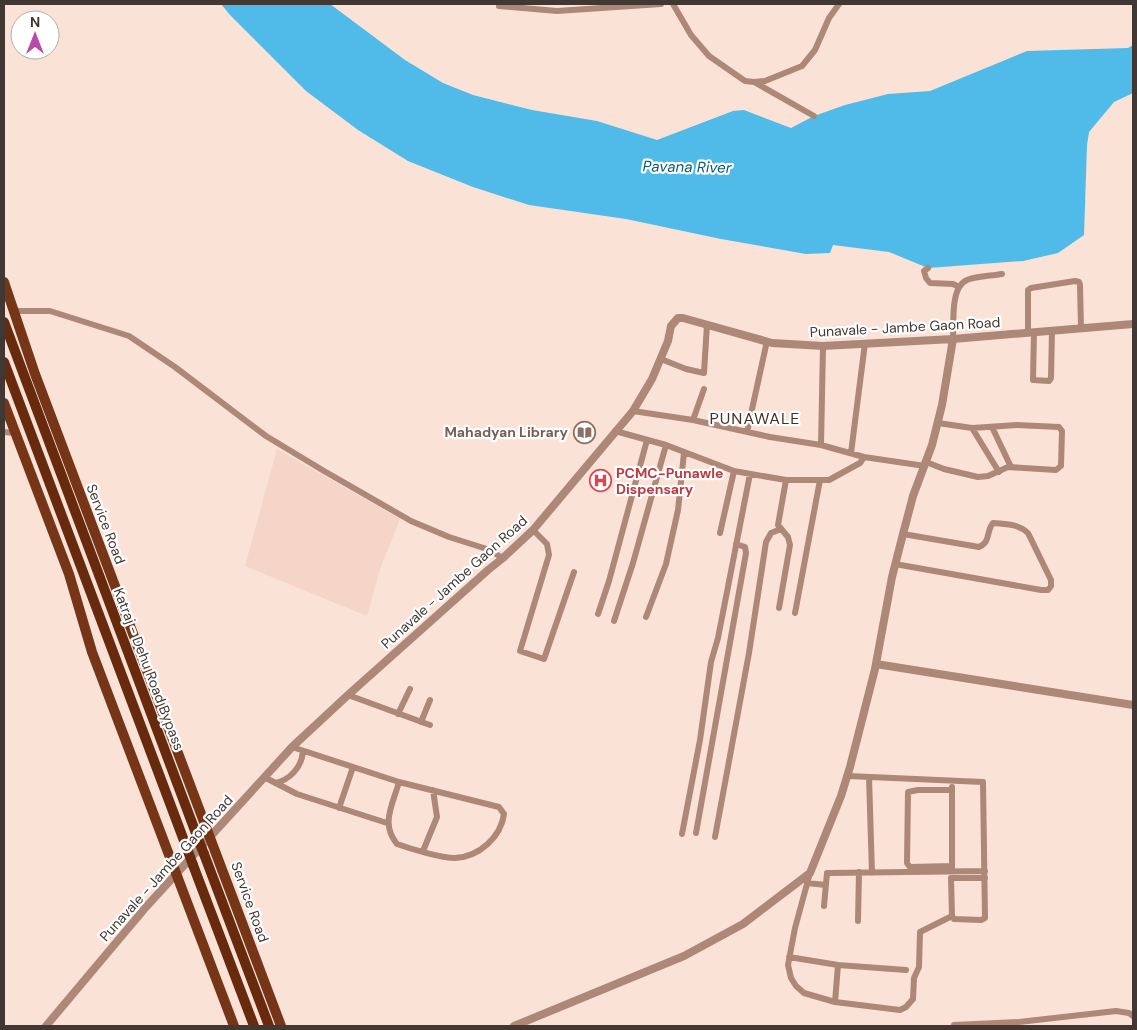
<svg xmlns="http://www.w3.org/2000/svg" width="1137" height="1030" font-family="'DM Sans',sans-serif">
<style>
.built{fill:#f4d5c7}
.water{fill:#50bae9}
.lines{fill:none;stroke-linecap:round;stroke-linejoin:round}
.minor{stroke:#ad8777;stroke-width:6}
.tertiary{stroke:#ad8777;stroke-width:8}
.primary{stroke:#763517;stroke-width:10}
.trunk{stroke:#672a0c;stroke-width:10}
.trunk-bridge{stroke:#672a0c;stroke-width:10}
.labels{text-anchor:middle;stroke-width:4.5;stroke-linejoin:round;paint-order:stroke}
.street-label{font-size:14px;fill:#413833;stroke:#fff}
.education-label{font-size:14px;font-weight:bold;fill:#785e54;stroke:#fff;text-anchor:end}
.health-label{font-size:14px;font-weight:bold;fill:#be3a42;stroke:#fff;text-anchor:start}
.water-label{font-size:15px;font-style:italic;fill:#035d7c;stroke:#fff}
.quarter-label{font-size:16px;letter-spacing:1px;fill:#44322a;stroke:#fff}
</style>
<rect width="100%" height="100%" fill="#fae2d7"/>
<path class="built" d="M277 449 400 519 380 569 367 616 245 566Z"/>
<path class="water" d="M221 4H330L405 60 443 83 473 95 532 110 597 121 657 140 733 111 744 110 791 128 814 116 845 105 888 94 930 91 1027 51 1128 48 1133 45V93L1114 102 1089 132 1087 145 1084 235 1058 253 1023 261 928 268 889 252 833 245 830 253 806 254 721 239 626 219 529 205 473 187 408 161 358 130 306 91 230 15Z"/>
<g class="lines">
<path class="minor" d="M673 4 691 35 709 56 745 81 754 82 765 81 802 66 815 50 829 18 839 4
M499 6 557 11 661 4
M754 82 814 116
M928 268 924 271 926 278 930 283 953 284 959 287
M14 311H50L129 336 175 367 266 436 324 471 411 521 449 537 487 549 503 558
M1034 332 1033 380 1049 381 1051 378 1052 331
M1028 333V290L1031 288 1075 281 1079 282 1080 285 1081 328
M953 339C954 323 950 287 967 280 977 276 991 276 1002 274
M661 359 686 369 704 373 707 324
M633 411 693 420 770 437 821 445 864 457 925 466
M693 420 704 389
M938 423 972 428 999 472
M992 427 1011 467
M615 431 666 445 734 471 786 480H829L860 463 864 457
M4 432 16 433
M747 432 767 341
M821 445 823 346
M851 453 865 343
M926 462 944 469 978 477 988 476 1008 467 1056 470 1061 466 1062 431 1059 427 1017 425 972 428
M533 530 547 544 549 555 520 651 544 659 574 572
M720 533 734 471
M895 564 1041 590H1048L1051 586V580L1028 533C1019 524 1006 524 993 523 986 531 991 542 979 547L903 534
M779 608 790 545 788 537 778 525 786 480
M795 613 820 480
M598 614 609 581 647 440
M646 617 666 564 678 510 684 453
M614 621 633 563 666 445
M348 695 430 725
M398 714 410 689
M421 722 430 700
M292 747 399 782 499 807 504 814C501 837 479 857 455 858 441 858 411 849 397 844 380 824 393 804 399 782
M848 776 983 782 985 918 981 920 954 919 952 916 951 878H985
M264 777 297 794 387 823
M869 777 872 873
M275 783C290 780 302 767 303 751
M952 787V870
M952 790H918L908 792 907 863 910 867 952 866
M339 808 353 767
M696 833 746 553 745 547 736 544
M682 834 700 740 711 662 718 638 750 474
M715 837 749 653 766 542 771 533 781 529
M423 851 437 817 433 790
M810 873 795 928 788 965 791 978 796 986 804 993 835 1002 900 1010 906 1007 913 999 914 978 919 967 920 932 952 916
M807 883 826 885
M824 906 827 873H830L985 871
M858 921 859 872
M789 957 838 965 906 970
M835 1002 838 965
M954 1025 1019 1022 1116 1011 1129 1013 1133 1016"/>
<path class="tertiary" d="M876 664 1133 705
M46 1026 146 907 292 747 348 695 488 570 503 558 533 530 633 411 652 379 668 341 671 326 678 318H683L772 343 823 346 953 339 1133 324
M514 1026 684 956 743 924 810 873 841 796 850 767 875 669 892 577 903 534 913 496 932 445 942 405 953 339"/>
<path class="primary" d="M4 282 35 374 281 1026
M4 403 69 574 92 652 234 1026"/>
<path class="trunk" d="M4 322 197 836
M4 362 186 846
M204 854 269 1026
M193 865 254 1026"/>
<path class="trunk-bridge" d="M197 836 204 854
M186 846 193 865"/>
</g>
<defs>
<symbol id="library-ring" viewBox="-11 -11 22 22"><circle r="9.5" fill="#fff" stroke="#8d6e63" stroke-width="1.5"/><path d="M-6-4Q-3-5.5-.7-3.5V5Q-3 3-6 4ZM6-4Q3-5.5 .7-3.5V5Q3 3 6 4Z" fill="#8d6e63"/></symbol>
<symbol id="hospital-ring" viewBox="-11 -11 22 22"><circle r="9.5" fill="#fff" stroke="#e0444e" stroke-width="1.5"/><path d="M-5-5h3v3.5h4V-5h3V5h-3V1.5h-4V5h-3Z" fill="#e0444e"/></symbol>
</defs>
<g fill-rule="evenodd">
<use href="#library-ring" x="572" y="420" width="25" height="25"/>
<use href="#hospital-ring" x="588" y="468" width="25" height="25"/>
</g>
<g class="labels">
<g class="street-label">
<text transform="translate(905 327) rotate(-3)" y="5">Punavale - Jambe Gaon Road</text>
<text transform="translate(106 524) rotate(69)" y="5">Service Road</text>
<text transform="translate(454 582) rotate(-42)" y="5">Punavale - Jambe Gaon Road</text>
<text transform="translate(149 669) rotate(69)" y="5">Katraj - Dehu Road Bypass</text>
<text transform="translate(166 868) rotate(-48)" y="5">Punavale - Jambe Gaon Road</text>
<text transform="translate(250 902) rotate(70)" y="5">Service Road</text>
</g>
<g class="education-label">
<text x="568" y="437">Mahadyan Library</text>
</g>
<g class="health-label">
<text x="616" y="478">PCMC-Punawle<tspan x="616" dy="16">Dispensary</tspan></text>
</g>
<g class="water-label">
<text transform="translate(687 167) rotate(1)" y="5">Pavana River</text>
</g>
<g class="quarter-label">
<text x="755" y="424">PUNAWALE</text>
</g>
</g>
<rect width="1137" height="1030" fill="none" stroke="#413833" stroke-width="10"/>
<g transform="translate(35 35)"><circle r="24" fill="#ffffff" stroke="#b3afad"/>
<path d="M0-4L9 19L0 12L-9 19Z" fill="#b84baa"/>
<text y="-8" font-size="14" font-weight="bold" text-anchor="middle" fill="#413833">N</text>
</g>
</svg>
